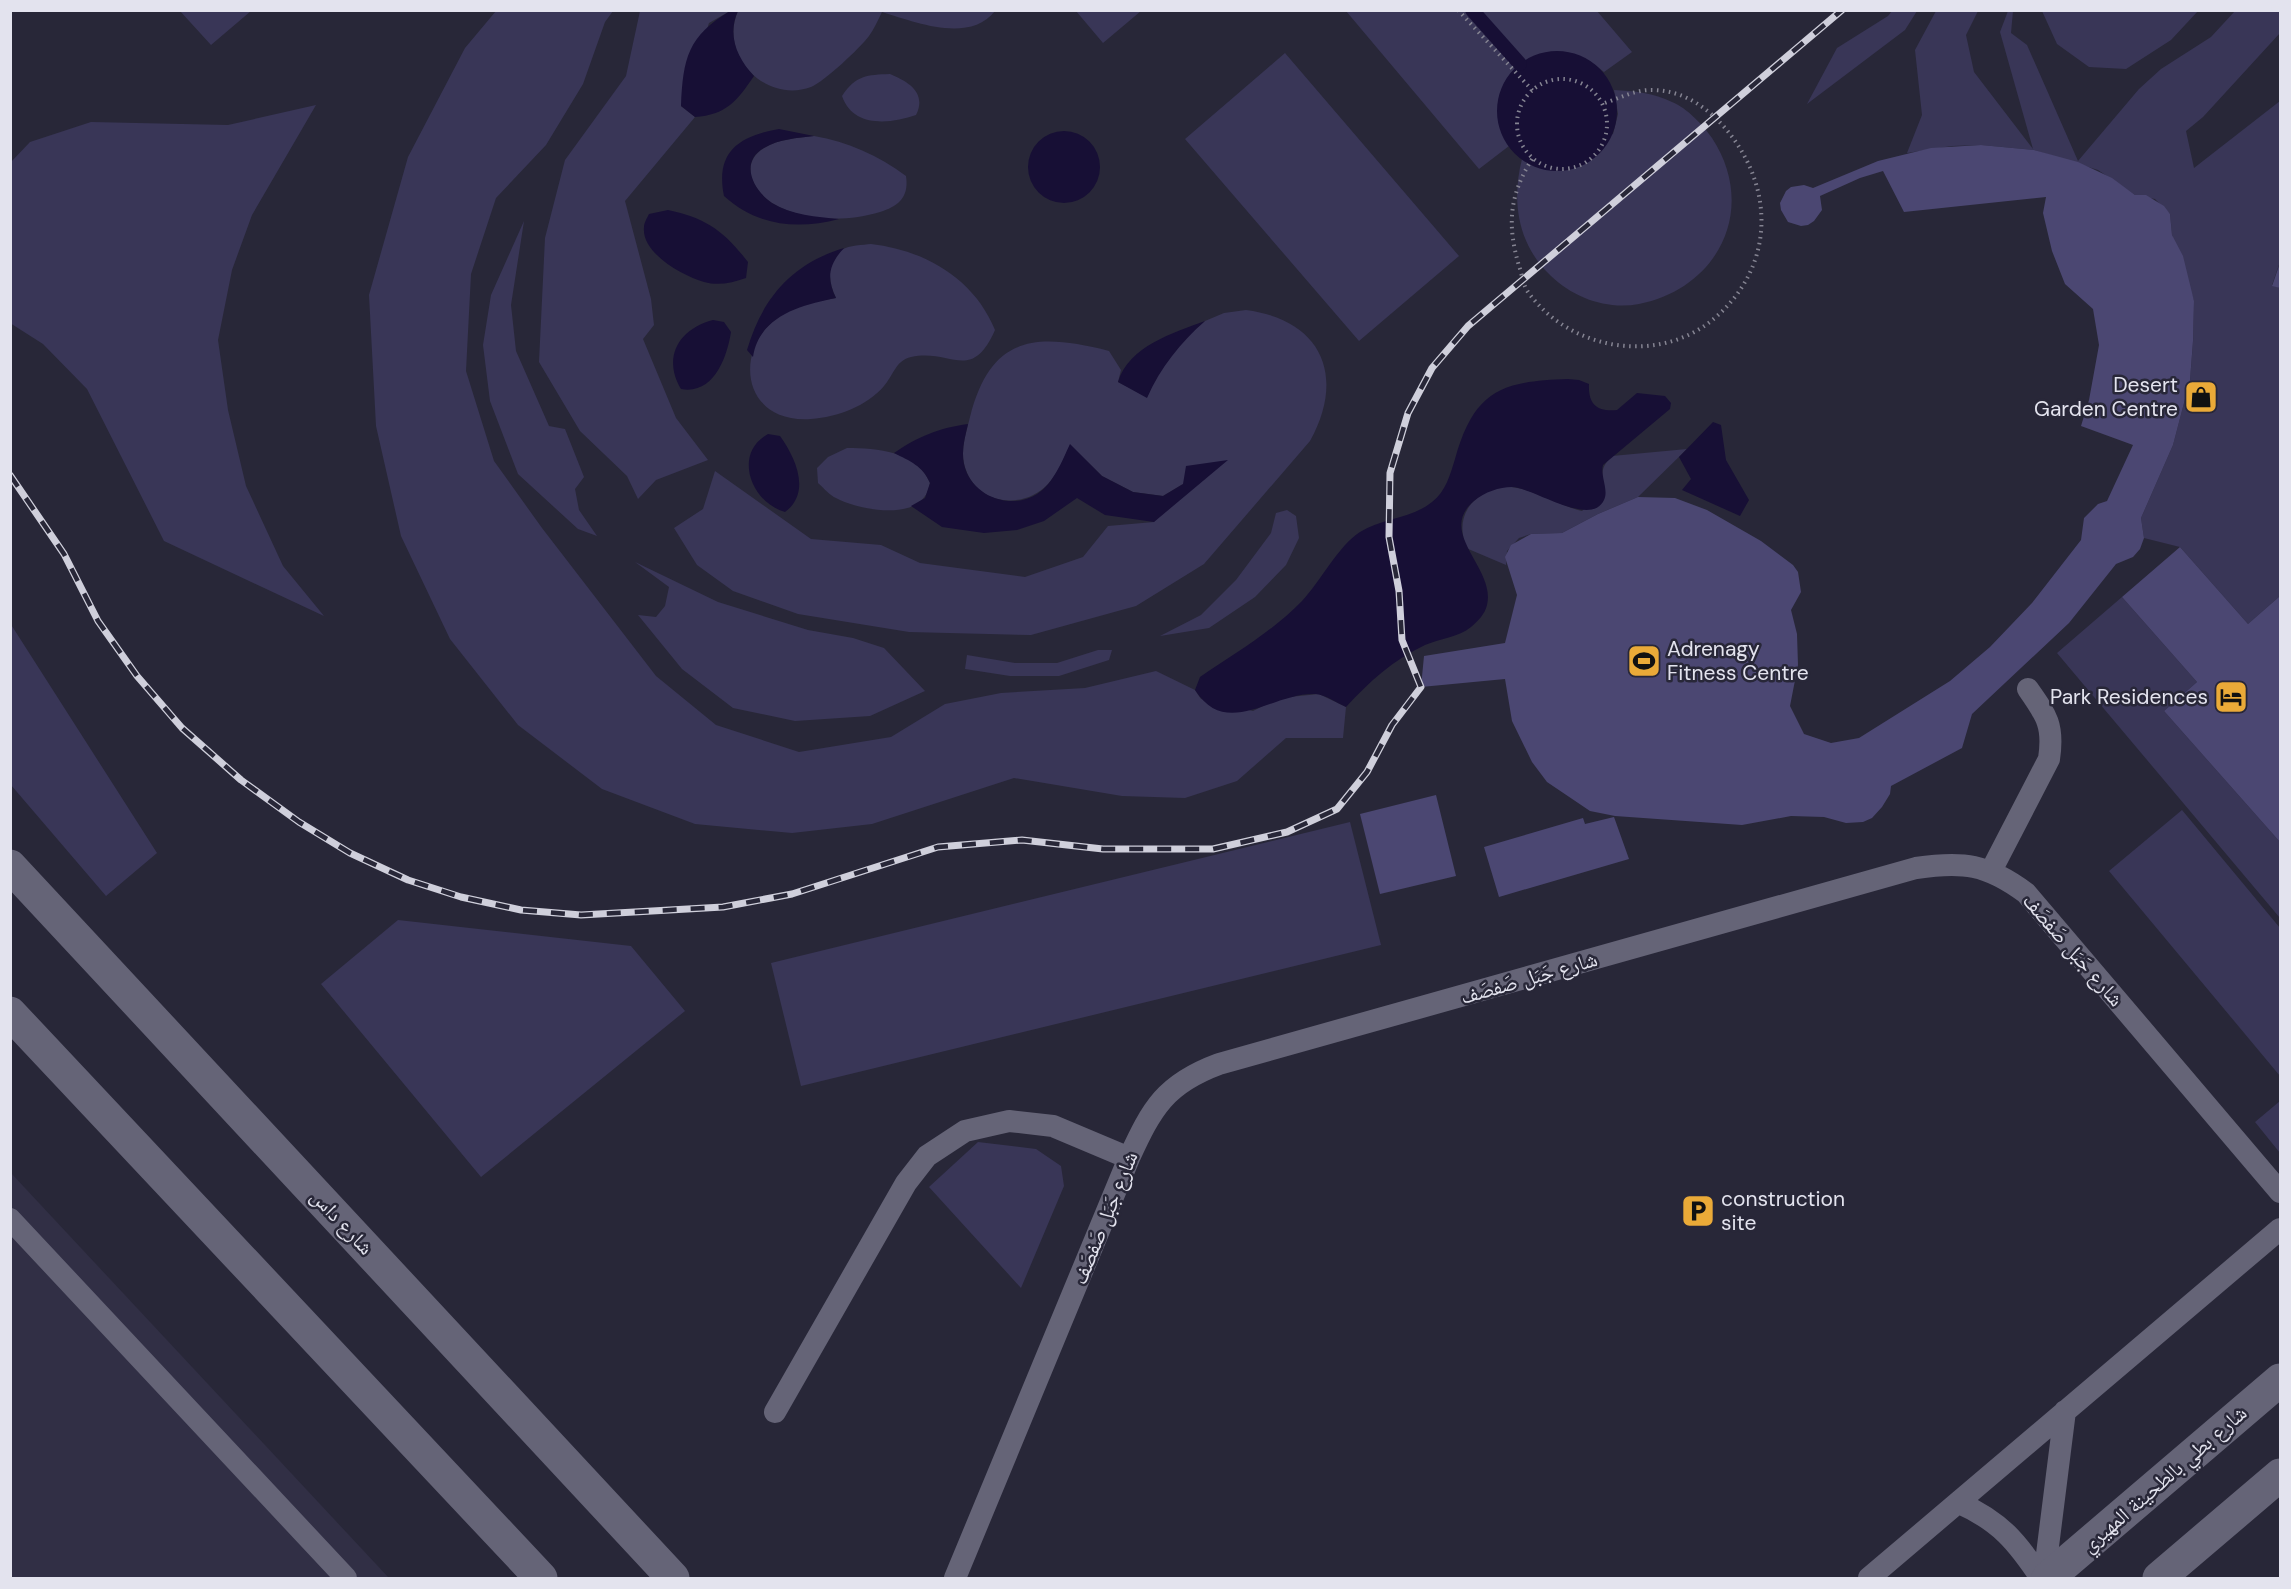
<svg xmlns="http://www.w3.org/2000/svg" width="2291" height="1589" font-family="'DM Sans','Noto Naskh Arabic',sans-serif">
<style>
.built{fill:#312f45}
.green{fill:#393657}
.water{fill:#170f35}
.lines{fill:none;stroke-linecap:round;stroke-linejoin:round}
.stream{stroke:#170f35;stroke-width:14}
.building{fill:#4b4772}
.path{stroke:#858492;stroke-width:4;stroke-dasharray:1.5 4.5;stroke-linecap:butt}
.service{stroke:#656477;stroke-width:22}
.tertiary{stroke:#656477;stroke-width:33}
.rail-casing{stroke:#cfcfdb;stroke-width:7}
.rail{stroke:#282738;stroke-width:4.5;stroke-dasharray:14;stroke-linecap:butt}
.labels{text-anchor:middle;stroke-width:5;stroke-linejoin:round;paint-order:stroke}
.poi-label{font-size:21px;fill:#e3e3ee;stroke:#282738;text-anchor:end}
.street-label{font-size:21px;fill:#e3e3ee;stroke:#282738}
</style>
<rect width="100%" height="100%" fill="#282738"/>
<path class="built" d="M11 1173 389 1578H11Z"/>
<path class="green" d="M180 11H251L211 45Z
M496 11H613L605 22 583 84 546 145 496 198 471 274 466 371 494 461 542 528 656 676 716 725 799 752 891 737 945 704 1001 693 1085 688 1156 671 1195 690 1201 699 1253 711 1279 698 1319 694 1346 707 1343 738H1286L1237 781 1185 798 1122 796 1014 778 872 824 792 833 695 824 602 789 518 725 450 639 401 536 376 426 369 295 408 157 465 48Z
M640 11H730L709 23 681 106 695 117 625 201 651 299 654 325 643 339 676 418 708 460 656 480 638 499 627 476 580 431 539 362 545 238 565 160 626 76Z
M738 11H995C969 44 915 22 882 12 878 20 874 29 869 36 860 48 824 82 811 87 766 104 718 55 738 11Z
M1076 11H1141L1103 43Z
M1346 11H1597L1632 52 1604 72C1545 20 1470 81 1509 146L1479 169Z
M1892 11H1917L1905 30 1807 104 1837 48 1888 16Z
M1936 11H1978L1966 35 1974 72 2033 149 2000 32 2008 11H2013L2011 33 2027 45 2078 161 2139 89 2161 69 2211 37 2235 11H2280V33L2203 117 2186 131 2194 168 2280 101V262L2272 285 2280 288V596L2248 624 2180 547 2144 538 2141 518 2173 445 2190 380 2193 342 2194 301 2172 235 2170 214 2155 199 2135 195 2098 170 2034 150 1981 145 1952 146 1907 153 1922 115 1915 50Z
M2042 11H2198L2171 40 2126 69 2089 67 2057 44Z
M1285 53 1459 256 1359 341 1185 139Z
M890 74C909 82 927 93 916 115 890 124 853 128 842 96 856 75 867 75 890 74Z
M1614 90C1634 91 1654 93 1672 102 1687 108 1703 125 1712 138 1758 208 1719 288 1639 304 1607 310 1574 298 1551 276 1518 245 1511 202 1522 159L1528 163 1613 134 1618 114Z
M316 105 252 215 232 270 218 340 228 410 246 486 283 566 324 616 164 541 87 389 43 344 10 323 11 162 30 142 91 122 228 125Z
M814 136C848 142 878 155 906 176 909 196 900 206 880 212 847 222 803 222 772 203 753 191 739 163 764 148 779 139 797 138 814 136Z
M524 221 511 305 516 351 549 426 565 429 584 477 575 489 579 510 597 536 578 529 518 474 490 401 483 345 491 295Z
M871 244C924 250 974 278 995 330 971 384 951 348 911 357 896 360 893 376 884 386 867 406 838 417 811 419 739 424 732 344 784 313 799 304 819 301 836 298 828 282 826 261 842 250 849 245 863 245 871 244Z
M1246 310C1322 320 1346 376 1310 441L1204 564 1136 606 1031 635 909 632 798 614 733 591 697 565 674 528 703 509 715 471 811 539 881 545 920 563 1025 577 1083 557 1108 526 1154 522 1183 484 1163 496 1133 492 1102 476 1070 445C1064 458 1058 473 1048 484 1024 510 978 505 966 470 959 452 966 434 970 417 991 334 1037 333 1109 351L1121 370 1118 382 1147 397 1157 375 1184 339 1205 321 1224 313Z
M847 448C877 448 917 451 930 483 929 487 928 493 925 496 910 520 856 509 836 498 829 495 824 488 818 483L817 468 828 457Z
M1687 449 1638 497 1598 514 1562 533 1531 534 1519 538 1507 551 1506 565 1466 548C1461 532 1460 518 1471 504 1504 465 1547 503 1582 511L1605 490C1601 475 1600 468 1612 456Z
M1287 510 1296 516 1299 538 1286 565 1255 597 1209 628 1160 636 1201 615 1236 580 1271 533 1276 513Z
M635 562 718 602 808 630 853 638 884 648 925 691 870 716 795 721 733 708 682 669 638 615 656 617 665 606 669 587Z
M2122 597 2197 682 2164 711 2280 842V918L2057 653Z
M10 623 157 853 106 896 11 785Z
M1098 650H1112L1109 660 1059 676H1010L965 669 967 655 1015 663H1057Z
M2182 810 2280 928V1076L2109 871Z
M1350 822 1381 945 801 1086 771 963Z
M398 920 631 946 685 1011 481 1177 321 984Z
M2280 1101V1153L2255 1122Z
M978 1142 1036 1149 1061 1166 1064 1186 1021 1288 929 1187Z"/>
<path class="water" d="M730 11H738C727 35 737 58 754 76 737 101 726 115 695 117L681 106C683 58 688 36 730 11Z
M1497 111a60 60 0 1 1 120 0a60 60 0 1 1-120 0Z
M779 129 814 136C797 138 779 139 764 148 739 162 753 190 772 203 791 215 817 217 839 219 797 230 757 226 724 196 715 152 739 136 779 129Z
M1028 167a36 36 0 1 1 72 0a36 36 0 1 1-72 0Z
M668 210C706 218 724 231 748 262L746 278C732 283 718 286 704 282 683 276 641 253 644 227 644 223 647 218 649 214Z
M844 248C829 264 826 278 836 298 801 305 759 316 753 357L747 350C762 299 791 264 844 248Z
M713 320 724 322 731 332C727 357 714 395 681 389 662 357 679 329 713 320Z
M1205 321C1181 342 1160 368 1147 398L1118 382C1129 346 1173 333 1205 321Z
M1568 379 1579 380 1589 384C1588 404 1597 412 1617 410L1637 393 1665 396 1671 403 1670 409 1603 465C1600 476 1609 490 1604 500 1591 528 1534 488 1512 487 1499 487 1485 492 1474 501 1436 533 1496 568 1487 605 1485 614 1478 621 1471 627 1459 637 1439 639 1425 645 1393 660 1369 682 1346 707 1337 703 1326 695 1316 694 1272 692 1227 740 1195 690L1200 677C1235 653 1272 632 1302 601 1320 582 1339 545 1360 532 1382 518 1411 519 1432 502 1446 491 1450 475 1455 459 1474 391 1501 381 1568 379Z
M1713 422 1721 425 1726 460 1749 500 1740 516 1682 490 1691 479 1679 457Z
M968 424C965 437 961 451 964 464 971 496 1010 511 1037 494 1054 483 1062 461 1070 444L1102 476 1133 492 1163 496 1183 484 1186 466 1228 460 1154 522 1105 515 1077 498 1044 521 1017 530 984 533 942 527 911 506 925 498 930 483C923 466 910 461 894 453 919 436 939 428 968 424Z
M768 434 780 436C795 457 812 492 785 512 750 502 733 453 768 434Z"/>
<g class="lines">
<path class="stream" d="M1472 10 1520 64"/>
</g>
<path class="building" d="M1981 145 2034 150 2078 162 2112 178 2135 195H2146L2164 206 2170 214 2172 235 2183 256 2194 301 2193 341 2190 380 2173 445 2141 518 2144 538 2140 549 2133 557 2116 564 2069 623 1972 714 1962 748 1891 786 1890 794 1882 807 1872 818 1863 822 1846 823 1824 817 1791 816 1742 825 1615 816 1590 811 1547 782 1532 762 1512 721 1505 679 1421 687 1424 656 1505 643 1517 595 1505 557 1511 545 1531 534 1562 533 1598 514 1638 497 1675 498 1707 510 1761 541 1793 565 1798 572 1801 592 1791 610 1797 634 1798 665 1790 706 1804 734 1831 743 1859 738 1950 681 1990 647 2032 603 2081 540 2084 518 2098 504 2107 501 2133 445 2081 426 2089 400 2099 345 2093 309 2065 284 2052 251 2043 213 2046 197 1904 212 1883 171 1860 178 1820 196 1822 210 1814 221 1808 225 1801 226 1788 222 1781 210 1780 203 1786 191 1791 187 1804 185 1813 188 1878 161 1931 148Z
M2280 263V288L2272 286Z
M2180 547 2248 624 2280 596V842L2164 711 2197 682 2122 597Z
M1436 795 1456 876 1380 894 1360 814Z
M1614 817 1629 859 1499 897 1484 847 1583 818 1585 824Z"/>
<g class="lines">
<path class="path" d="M1458 10 1533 91
M1517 124a45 45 0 1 1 90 0a45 45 0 1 1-90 0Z
M1532 159C1509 196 1507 225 1519 266 1522 274 1523 285 1528 292 1570 351 1660 366 1716 317 1773 267 1775 192 1730 134 1711 110 1686 91 1654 90 1636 89 1620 98 1602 104"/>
<path class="service" d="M1991 871 2049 759C2054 726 2047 716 2028 689
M10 1219 346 1578
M775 1412 906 1183 927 1156 965 1131 1009 1121 1053 1126 1129 1158
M1959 1503C2000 1521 2017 1542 2041 1578
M955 1578 1129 1158C1152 1108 1165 1084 1219 1064L1916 868C1963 861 1987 864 2026 893L2280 1192
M1869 1578 2280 1229
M2044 1578 2065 1411"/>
<path class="tertiary" d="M10 866 673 1578
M10 1013 541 1578
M2048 1578 2280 1380
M2159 1578 2280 1475"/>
<defs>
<path id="rail" d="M10 475 64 554 98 621 137 676 182 728 241 780 299 822 350 853 408 880 461 897 521 910 581 915 723 907 792 894 938 847 1022 840 1103 849H1213L1287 832 1337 809 1367 772 1392 725 1421 687 1402 640 1399 591 1389 537 1390 473 1408 413 1432 368 1468 326 1842 10"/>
</defs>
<use href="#rail" class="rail-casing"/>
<use href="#rail" class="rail"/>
</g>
<defs>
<symbol id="shop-square" viewBox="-11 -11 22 22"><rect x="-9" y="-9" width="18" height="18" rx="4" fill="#eaaa38" stroke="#282738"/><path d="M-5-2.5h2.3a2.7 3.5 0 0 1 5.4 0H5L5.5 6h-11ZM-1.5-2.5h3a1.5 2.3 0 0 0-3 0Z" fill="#111"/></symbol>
<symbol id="stadium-square" viewBox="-11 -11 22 22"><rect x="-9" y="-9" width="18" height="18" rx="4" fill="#eaaa38" stroke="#282738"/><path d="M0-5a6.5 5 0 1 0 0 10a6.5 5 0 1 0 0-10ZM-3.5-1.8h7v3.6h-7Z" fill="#111"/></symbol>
<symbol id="hotel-square" viewBox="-11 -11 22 22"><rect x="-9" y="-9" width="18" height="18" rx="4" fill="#eaaa38" stroke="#282738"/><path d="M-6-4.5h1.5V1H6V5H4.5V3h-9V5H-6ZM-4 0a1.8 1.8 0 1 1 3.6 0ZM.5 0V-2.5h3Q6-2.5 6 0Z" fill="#111"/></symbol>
<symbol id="parking-square" viewBox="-11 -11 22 22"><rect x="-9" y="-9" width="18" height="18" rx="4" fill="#eaaa38" stroke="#282738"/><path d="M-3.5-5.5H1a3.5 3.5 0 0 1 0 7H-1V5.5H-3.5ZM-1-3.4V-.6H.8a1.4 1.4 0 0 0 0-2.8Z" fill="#111"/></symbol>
</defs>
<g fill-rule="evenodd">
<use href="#shop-square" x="2182" y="378" width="38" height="38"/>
<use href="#stadium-square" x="1625" y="642" width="38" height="38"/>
<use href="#hotel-square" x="2212" y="678" width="38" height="38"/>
<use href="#parking-square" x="1679" y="1192" width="38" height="38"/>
</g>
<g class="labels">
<g class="poi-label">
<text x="2178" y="392">Desert<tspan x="2178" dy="24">Garden Centre</tspan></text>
<text x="1667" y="656" text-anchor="start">Adrenagy<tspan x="1667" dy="24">Fitness Centre</tspan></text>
<text x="2208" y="704">Park Residences</text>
<text x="1721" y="1206" text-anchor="start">construction<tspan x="1721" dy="24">site</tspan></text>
</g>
<g class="street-label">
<text transform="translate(2073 950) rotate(49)" y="7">شارع جَبَل صَفصَف</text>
<text transform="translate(1529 978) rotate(-16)" y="7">شارع جَبَل صَفصَف</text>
<text transform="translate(1105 1218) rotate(-68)" y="7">شارع جَبَل صَفصَف</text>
<text transform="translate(342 1222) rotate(47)" y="7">شارع داس</text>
<text transform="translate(2164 1479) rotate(-41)" y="7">شارع بطي بالطحينة المهيري</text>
</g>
</g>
<rect width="2291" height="1589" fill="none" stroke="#e3e3ee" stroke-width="24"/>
</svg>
